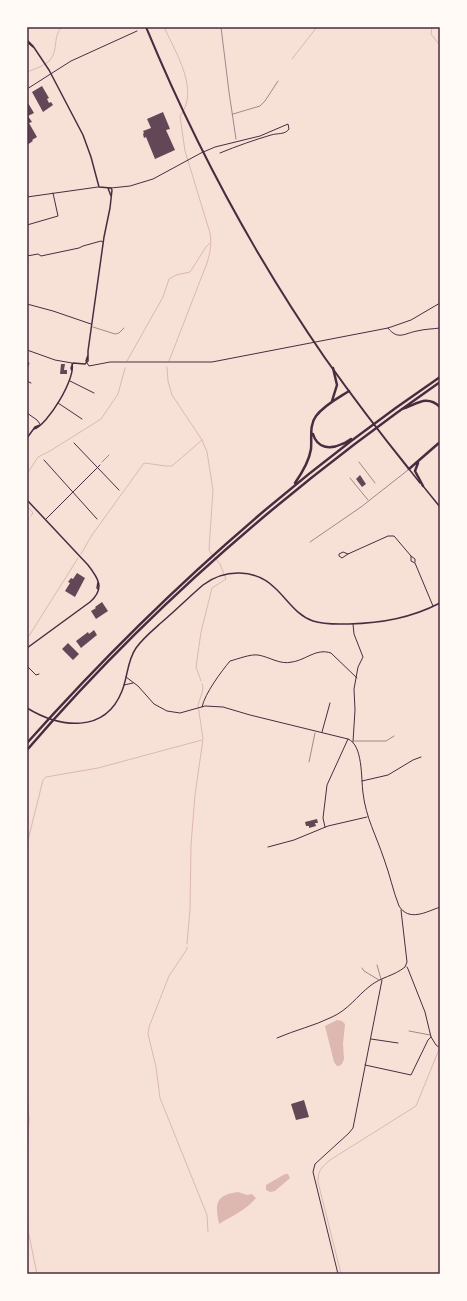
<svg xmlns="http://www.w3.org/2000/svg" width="467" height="1301" font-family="Arial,sans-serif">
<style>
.water{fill:#dcb8b0}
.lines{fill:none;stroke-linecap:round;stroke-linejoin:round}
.stream{stroke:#dcb8b0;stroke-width:1}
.building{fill:#644757}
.path{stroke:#4a2c40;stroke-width:0.5}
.service{stroke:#4a2c40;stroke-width:0.5}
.minor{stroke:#4a2c40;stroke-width:1}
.tertiary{stroke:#4a2c40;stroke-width:1.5}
.secondary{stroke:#4a2c40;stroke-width:1.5}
.primary{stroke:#4a2c40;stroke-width:2}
.motorway{stroke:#4a2c40;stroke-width:2.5}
.neatline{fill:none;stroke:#4a2c40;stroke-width:1.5}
</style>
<rect width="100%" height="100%" fill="#f7e1d7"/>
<path class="water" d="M337 1020 342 1021 345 1024 343 1044 344 1059 342 1064 339 1066H337L334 1062 325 1026Z
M285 1174H288L290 1178 275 1191 270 1192 266 1190V1185Z
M238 1192 247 1195 252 1194 256 1198C246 1210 232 1216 219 1224 215 1204 215 1195 238 1192Z"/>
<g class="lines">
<path class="stream" d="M166 27 165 29C176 53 200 91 180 116L185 151 210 233C212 244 210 253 207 263L169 361
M432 27 431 34 438 43 440 44
M292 59 317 27
M27 72C34 69 45 66 50 60 59 50 52 36 62 27
M127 361 163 297 169 279 176 275 190 272 206 247 210 243
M167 367 168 381 172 395 202 440 207 452 213 490 209 549 210 552 220 564 226 579 212 588 201 632 196 667 201 681
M27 474 38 457 50 451 101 419 118 394 125 368
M27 506 33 513 31 516
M27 521 29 519
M81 554 92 535 144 463 166 466H172L202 440
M29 636 78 558
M27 850 28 840 43 780 46 777 98 768 202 740
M187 944 190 909 191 845 195 795 203 739 198 705 202 693 203 687 202 684
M187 947V949L169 976 149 1027 148 1034 156 1067 160 1098 207 1215 208 1232
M27 1094 29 1118 27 1160
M27 1206 28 1230 37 1274
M341 1274 318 1182C318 1170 321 1168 330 1160L416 1106 440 1047"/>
</g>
<path class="building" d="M42 86 49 98 47 99 49 103 51 102 53 105 43 112 32 92Z
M28 103 34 113 28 116 32 122 29 123 37 137 32 140 33 141 27 145V104Z
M163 112 170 129 166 130 175 150 155 159 146 137 144 138 143 134 144 133 143 131 151 128 147 119Z
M61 364H65L64 370H67V374H60Z
M360 475 366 484 362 487 356 479Z
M77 573 85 578 75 597 65 591 70 583 68 582 71 578 73 579Z
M102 602 108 611 96 619 91 611 96 608 95 607Z
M94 630 97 635 81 648 76 641 88 632 89 634Z
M68 643 79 654 73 660 62 649Z
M317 819 318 823H315L316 826 309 828V826H306L305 822Z
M304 1100 309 1117 296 1120 291 1104Z"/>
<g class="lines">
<path class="path" d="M221 27 229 92 236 139
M233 114 260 106 265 101 278 81
M102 462 109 455"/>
<path class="service" d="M93 327 115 334 119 333 124 328
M359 462 375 483
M350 478 368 500
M310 542 361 507 408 470
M354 741H386L394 736
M309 762 315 733
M377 965 381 979
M362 968 364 971 379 980
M409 1031 430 1035"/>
<path class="minor" d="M27 89 71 61 137 31
M111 188 130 186 153 179 201 153 215 147 260 136 288 124 289 129C285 135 277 133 271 135 254 140 237 146 220 153
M27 197 98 187
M27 225 58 216 53 193
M27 256 38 254 41 256 79 248 83 246 101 241 103 242
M27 304 53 311 91 324
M388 328C398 341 405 333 417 331 425 329 433 329 440 328
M27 350 55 360 72 363
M27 362 29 363 27 369
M87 363 89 366 110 362H212L388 328 411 320 440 303
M27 381 31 383
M70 381 94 393
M58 403 82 419
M27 413 37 420 40 424
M74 443 119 490
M44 460 97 519
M46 519 100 465
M348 554 342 558 339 556V554L343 552 348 554 388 536H394L411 556V561L415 563 433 606
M411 556 415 559V562
M27 666 36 675 39 674
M126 677 138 686 154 704 167 711 180 713 205 706 223 707 250 715 348 739C363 745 361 778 363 793 366 818 376 835 384 859 390 875 393 891 399 906 409 922 426 912 440 907
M124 685 133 683
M202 707C205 693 221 672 230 661 238 659 250 654 258 655 270 657 280 665 292 662 306 660 316 648 331 653L357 678
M322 732 330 703
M353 742 355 710 354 689 358 667 363 657 354 634 353 624
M362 781 388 775 413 760 421 757
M325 827 323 818 327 785 348 739
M268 847 294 840 328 826 367 817
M407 967 408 969 425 1012 431 1037 436 1045 440 1048
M277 1038C295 1030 314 1026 332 1017 348 1010 357 996 370 986 381 977 394 976 405 967L407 962 401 910
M371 1039 398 1043
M365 1065 411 1075 428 1040 431 1037
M338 1274 313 1172 315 1164 349 1133 353 1128 382 980"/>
<path class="tertiary" d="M27 40 33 46 49 70 83 135 91 157 99 187 111 188 112 190 110 208 104 237 88 351V361L85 364 73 363 71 368 72 371
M27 42 33 47
M108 188 111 196
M87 362 86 361 88 355
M34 429C47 426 76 378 72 364
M27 438 35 427 40 425
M27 500 88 565C99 579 105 589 90 602L27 648
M98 582 97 588 98 589"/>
<path class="secondary" d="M409 469 420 483
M423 486 440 507
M27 708C60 728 105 734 122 691 128 676 127 661 136 648 143 638 153 630 162 622 176 610 189 597 203 585 224 569 255 568 275 588 288 600 296 615 313 621 325 625 337 624 349 624 382 623 411 618 440 603"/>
<path class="primary" d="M146 27C194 143 254 255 325 358 352 396 380 433 409 469"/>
<path class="motorway" d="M332 401 337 385 333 368
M402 409C416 405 426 394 440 407
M313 434C317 448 330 450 342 444 345 443 348 441 351 439
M418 463 415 471 423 486
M409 469 440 442
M295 483C302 473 309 462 311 449 312 438 309 425 316 416 324 405 338 398 349 391
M27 743C150 605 287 481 440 377
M27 750C148 609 288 488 440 382"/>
</g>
<rect width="467" height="1301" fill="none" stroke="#fffaf5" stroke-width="56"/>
<rect x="28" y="28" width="411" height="1245" class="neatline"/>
</svg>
